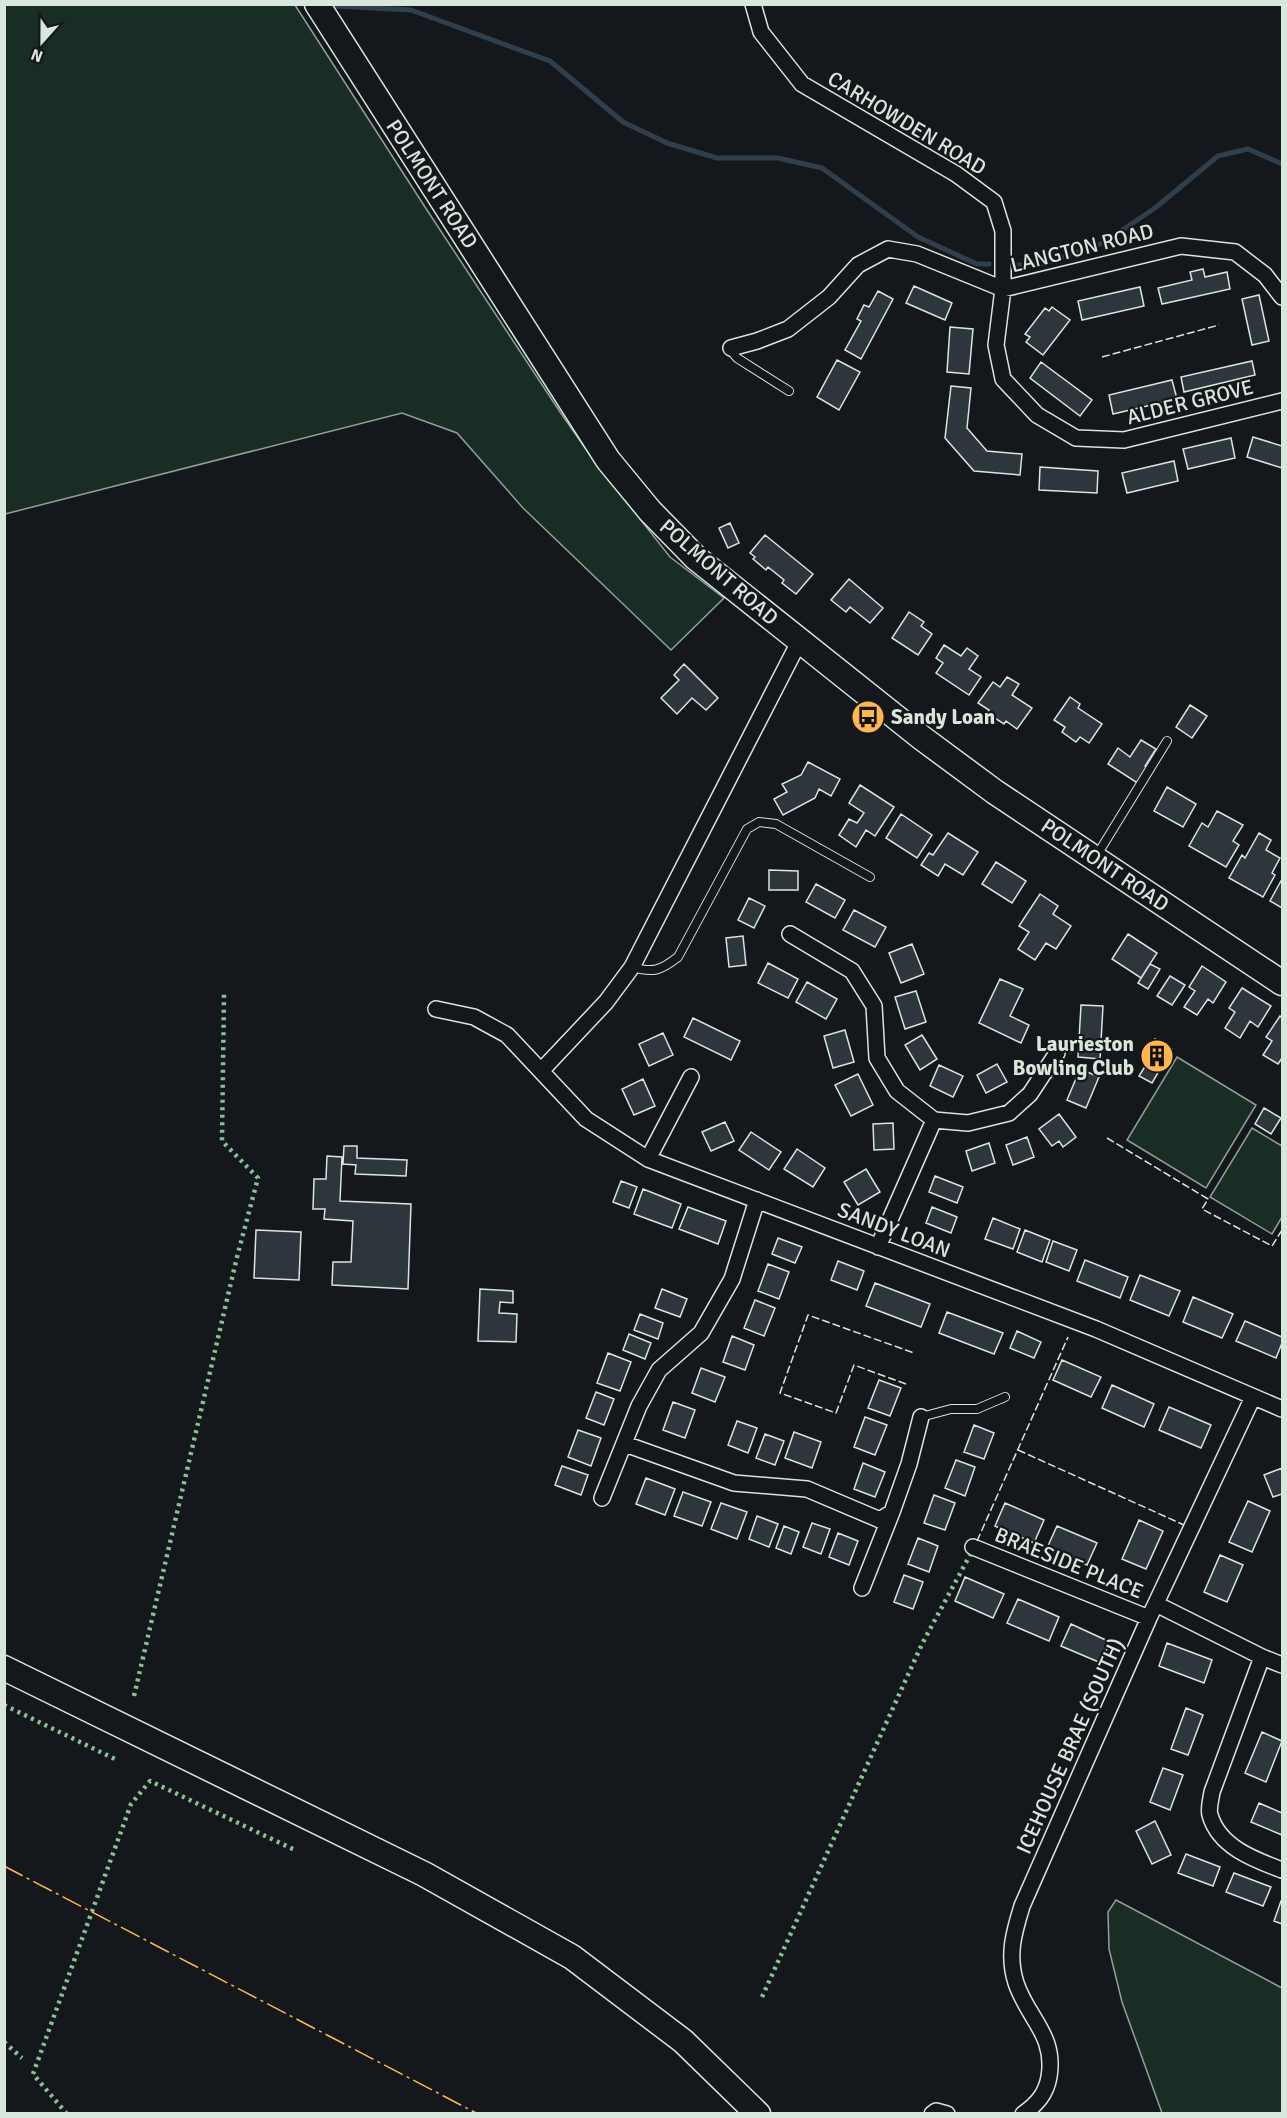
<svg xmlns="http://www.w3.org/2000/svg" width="1287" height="2118" font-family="Signika,sans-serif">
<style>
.green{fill:#1a2d24;stroke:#939e99;stroke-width:1.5}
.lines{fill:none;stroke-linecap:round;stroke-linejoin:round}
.stream{stroke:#2f3f4d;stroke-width:5}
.building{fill:#2c363c;stroke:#d8e6dc;stroke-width:1.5}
.lane-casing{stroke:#d8e6dc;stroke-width:10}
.street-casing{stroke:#d8e6dc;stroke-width:18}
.primary-casing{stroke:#d8e6dc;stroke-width:27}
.lane{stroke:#14181c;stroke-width:8}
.street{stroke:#14181c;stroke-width:15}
.primary{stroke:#14181c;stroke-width:24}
.hedge{stroke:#8ac095;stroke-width:4.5;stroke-dasharray:3 4.5;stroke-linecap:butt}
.fence{stroke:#d8e6dc;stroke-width:1.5;stroke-dasharray:8 3;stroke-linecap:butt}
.power{stroke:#ffb74d;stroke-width:1.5;stroke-dasharray:21 4.5 3 4.5;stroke-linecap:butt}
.labels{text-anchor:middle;stroke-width:4.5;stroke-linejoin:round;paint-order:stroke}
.street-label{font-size:21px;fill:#d8e6dc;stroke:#14181c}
.poi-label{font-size:21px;font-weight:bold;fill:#d8e6dc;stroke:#14181c;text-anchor:start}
</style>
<rect width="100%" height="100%" fill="#14181c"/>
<path class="green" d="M4 5H295L425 207 560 412 595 462 670 557 724 598 671 650 523 508 457 433 402 413 5 514Z
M1177 1057 1256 1105 1206 1188 1127 1140Z
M1252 1128 1282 1146V1217L1272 1234 1210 1197Z
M1116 1900 1282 1988V2113H1162L1122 2002 1109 1949 1108 1912Z"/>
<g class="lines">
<path class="stream" d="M335 6 411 10 550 61 623 122 667 143 717 158H778L822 168 918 237 977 264H989
M1017 265H1039L1103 243 1155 208 1218 156 1248 149 1282 164"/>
</g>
<path class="building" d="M1203 269 1205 277 1227 272 1230 289 1162 304 1158 288 1192 280 1190 272Z
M914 286 952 303 945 320 906 303Z
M1140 287 1144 306 1082 320 1078 301Z
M878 291 893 299 861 359 845 350 861 321 857 319 864 305 869 307Z
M1259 295 1269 341 1252 345 1242 299Z
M1052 307 1070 320 1043 355 1026 342 1030 337 1025 334 1045 308 1049 311Z
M950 327 973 329 969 374 947 372Z
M837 360 860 372 839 410 817 397Z
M1252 361 1255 375 1184 392 1181 377Z
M1041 362 1092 400 1080 416 1030 378Z
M1172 380 1177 399 1113 414 1109 395Z
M951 386 971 388 967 428 987 451 1022 454 1020 475 974 471 945 438Z
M1253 437 1282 446V468L1247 457Z
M1231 438 1235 458 1188 469 1183 449Z
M1174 461 1178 481 1127 493 1122 473Z
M1040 467 1098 471 1097 493 1039 490Z
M730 523 739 543 728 548 719 528Z
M765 535 813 574 796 594 782 583 784 580 768 567 766 570 753 559 755 557 750 553Z
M849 579 883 608 870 623 850 607 846 612 831 600Z
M909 612 924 622 921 626 932 634 918 655 892 638Z
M944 645 961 656 967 648 978 656 969 669 981 677 969 695 936 673 943 663 936 658Z
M684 664 718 698 706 710 692 698 677 714 661 698 679 680 674 675Z
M1007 677 1019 684 1012 695 1032 708 1017 729 1006 721 1004 724 987 713 989 710 978 703 993 682 1000 687Z
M1070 697 1080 704 1078 708 1102 724 1089 743 1080 737 1076 742 1062 732 1065 727 1054 720Z
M1190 705 1207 716 1192 738 1176 727Z
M1141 740 1156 749 1145 766 1149 769 1139 784 1108 764 1118 748 1130 757Z
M808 762 840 779 831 796 819 789 815 798 783 815 774 799 787 792 782 784 801 775Z
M860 785 894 807 875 836 866 830 856 847 839 835 849 819 857 823 864 813 849 803Z
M1167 787 1196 804 1183 827 1154 811Z
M1217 811 1243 825 1233 841 1239 845 1226 867 1189 846 1202 823 1208 827Z
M901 814 932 835 917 858 886 838Z
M948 833 978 852 963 875 945 864 938 876 921 865 929 853 933 855Z
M1259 833 1271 840 1266 850 1280 858 1272 873 1275 875 1263 897 1229 878 1242 855 1245 858Z
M996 862 1026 881 1012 903 982 884Z
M769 870 798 871V890H769Z
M1282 879V908L1270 901Z
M816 884 845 900 835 918 806 902Z
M1040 894 1058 906 1053 914 1071 926 1056 949 1046 943 1035 960 1018 949 1029 932 1019 926Z
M749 898 765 906 754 928 738 920Z
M854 910 886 927 875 947 843 930Z
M1128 934 1157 953 1141 978 1112 959Z
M743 936 746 965 729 967 726 938Z
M912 944 924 974 901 983 889 953Z
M768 963 798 979 788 998 758 983Z
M1150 964 1160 969 1148 989 1138 983Z
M1202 966 1226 982 1213 1003 1208 999 1197 1015 1184 1007 1195 991 1189 987Z
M1170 976 1185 985 1172 1005 1157 996Z
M1000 979 1023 989 1010 1016 1029 1025 1021 1043 979 1023Z
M807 982 837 999 826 1019 796 1002Z
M1242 988 1271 1006 1258 1027 1250 1021 1240 1038 1225 1028 1235 1012 1229 1008Z
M916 991 926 1022 905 1029 895 997Z
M1081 1005 1103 1006 1100 1059 1078 1057Z
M1280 1016 1282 1018V1058L1278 1064 1263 1055 1272 1041 1266 1037Z
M693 1018 740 1041 731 1060 684 1037Z
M845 1030 854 1062 833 1068 824 1036Z
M663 1033 673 1055 649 1066 639 1044Z
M922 1035 937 1059 920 1070 905 1045Z
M1155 1039 1172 1049 1152 1083 1139 1076 1146 1065 1142 1062Z
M997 1064 1007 1082 986 1093 977 1075Z
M939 1065 963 1076 953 1097 930 1086Z
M1080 1069 1099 1077 1086 1108 1067 1100Z
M858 1074 873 1105 851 1116 835 1085Z
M643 1079 655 1106 634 1115 622 1089Z
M1264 1108 1281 1118 1271 1134 1255 1124Z
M1059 1114 1076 1137 1063 1147 1059 1141 1052 1146 1039 1129Z
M725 1122 734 1141 711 1151 702 1132Z
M893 1123 894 1149 874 1150 873 1124Z
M751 1132 781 1152 769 1170 739 1150Z
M1027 1137 1034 1157 1013 1165 1006 1145Z
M989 1143 995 1163 972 1171 966 1151Z
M344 1146H357V1158L407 1160 406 1176 355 1174 356 1165 343 1164Z
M797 1149 825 1168 813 1187 784 1169Z
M327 1156 342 1157 340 1201 411 1204 408 1289 332 1285 333 1262H351L353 1221 324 1219 325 1209H313L314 1179H326Z
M866 1169 880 1192 858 1205 844 1182Z
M935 1176 963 1187 957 1203 929 1192Z
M621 1181 637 1187 629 1208 613 1202Z
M643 1189 681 1204 672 1228 634 1214Z
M688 1207 726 1221 718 1244 679 1229Z
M932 1207 957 1217 951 1233 926 1223Z
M993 1218 1020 1229 1013 1249 985 1239Z
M256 1230 301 1232 299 1280 254 1278Z
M1025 1230 1050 1240 1042 1262 1017 1252Z
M778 1238 802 1247 795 1263 772 1254Z
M1053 1241 1077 1250 1069 1271 1046 1262Z
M1085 1260 1128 1277 1120 1298 1077 1281Z
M838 1261 864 1271 857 1290 831 1280Z
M768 1264 789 1272 779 1299 758 1291Z
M1140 1275 1180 1291 1169 1316 1130 1300Z
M875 1283 930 1304 921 1327 866 1306Z
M480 1289 513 1291V1303L500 1302 499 1313 517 1314 516 1342 478 1341Z
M662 1289 687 1299 680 1317 655 1308Z
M1193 1297 1233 1314 1222 1338 1183 1322Z
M755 1300 775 1308 764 1336 744 1328Z
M947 1312 1003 1333 994 1354 939 1333Z
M640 1314 663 1323 658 1339 634 1330Z
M1245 1321 1282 1337V1343L1276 1358 1236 1341Z
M1017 1331 1041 1342 1034 1358 1010 1348Z
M629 1334 651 1343 645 1359 623 1350Z
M732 1336 754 1345 745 1370 723 1362Z
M608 1353 631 1362 620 1391 597 1383Z
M1062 1360 1101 1377 1091 1397 1053 1380Z
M701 1368 725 1377 715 1402 692 1393Z
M879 1380 901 1388 890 1416 868 1408Z
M1112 1385 1154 1404 1144 1427 1102 1408Z
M596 1392 614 1399 604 1425 586 1418Z
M673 1402 695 1410 685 1438 663 1430Z
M1169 1407 1211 1425 1201 1448 1159 1430Z
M865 1417 887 1425 875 1455 854 1447Z
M737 1421 757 1428 748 1453 728 1445Z
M974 1425 994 1433 984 1459 964 1452Z
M578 1430 601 1438 591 1466 568 1457Z
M794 1432 821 1442 812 1468 785 1458Z
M765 1434 784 1441 775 1465 756 1458Z
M956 1460 975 1467 965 1496 945 1488Z
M863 1463 885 1472 875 1497 854 1489Z
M562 1466 588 1475 581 1495 555 1485Z
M1282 1468V1494L1273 1497 1264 1475Z
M646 1478 675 1489 665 1515 636 1504Z
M683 1492 711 1502 702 1526 674 1516Z
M934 1495 955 1503 945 1530 924 1523Z
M1248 1501 1270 1511 1252 1552 1229 1542Z
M721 1503 747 1512 737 1539 711 1529Z
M1005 1503 1044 1520 1034 1543 995 1526Z
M757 1516 778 1524 769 1547 749 1539Z
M1139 1520 1163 1531 1146 1569 1122 1559Z
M812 1523 830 1529 821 1554 803 1547Z
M784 1526 799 1532 791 1554 776 1548Z
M1057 1526 1097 1543 1087 1565 1047 1548Z
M838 1533 858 1541 849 1565 829 1557Z
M918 1538 938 1546 929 1572 908 1564Z
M1220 1555 1243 1565 1227 1602 1204 1592Z
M904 1575 923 1582 913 1609 894 1602Z
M965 1577 1004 1594 993 1618 955 1601Z
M1018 1599 1059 1617 1049 1641 1007 1623Z
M1071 1624 1110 1642 1101 1663 1061 1646Z
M1167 1643 1212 1660 1204 1683 1159 1666Z
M1186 1708 1203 1715 1188 1755 1171 1749Z
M1262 1732 1282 1741 1266 1782 1245 1773Z
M1163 1768 1183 1775 1170 1810 1150 1802Z
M1259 1803 1282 1813V1835L1251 1822Z
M1155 1821 1171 1855 1152 1864 1136 1831Z
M1186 1854 1220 1867 1213 1886 1178 1873Z
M1234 1873 1271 1887 1263 1906 1226 1892Z
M1281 1901H1282V1924L1274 1921Z"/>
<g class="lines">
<defs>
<path id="lane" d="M731 348 732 352 737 358 789 391
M1097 855 1167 741
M632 967C653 973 660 971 678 957L747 829 759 822 776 824 870 877
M921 1417 951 1409H977L1005 1397"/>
<path id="street" d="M753 4 761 32 802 84 956 174 994 202 1003 231V289L996 345 1003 379 1037 415 1076 438 1124 440 1282 401
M731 348 757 341 788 329 829 297 858 265 888 249 917 254 1003 289 1181 246 1235 252 1265 275 1282 297
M790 934 852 971 874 1006 877 1058 897 1091 934 1120 968 1123 1009 1113 1030 1094 1057 1053
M436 1009 474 1017 507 1035 586 1119 648 1159 1096 1329 1282 1409
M541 1071 606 1002 632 967 799 642
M648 1159 691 1077
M878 1247 934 1120
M625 1444 734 1483 807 1489 880 1520 892 1512 909 1464 921 1417
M602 1498 639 1406 659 1370 701 1333 732 1279 757 1200
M973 1547 1149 1618
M862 1588 892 1512
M1156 1604 1262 1657 1282 1665
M1262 1657 1212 1792C1211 1799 1208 1809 1210 1815 1219 1847 1255 1860 1282 1870
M932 2114 936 2111 947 2114
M1023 2114C1037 2104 1046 2094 1049 2077 1056 2035 1028 2019 1016 1983 1007 1955 1014 1932 1022 1906L1149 1618 1253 1397"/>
<path id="primary" d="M317 4 608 460 650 511 696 558 922 738 995 792 1282 983
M4 1668 424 1874 572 1957 683 2041 758 2114"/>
</defs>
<use href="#lane" class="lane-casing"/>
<use href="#street" class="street-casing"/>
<use href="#primary" class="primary-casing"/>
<use href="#lane" class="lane"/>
<use href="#street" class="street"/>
<use href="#primary" class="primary"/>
<path class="hedge" d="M134 1696 237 1257 258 1178 222 1141 224 994
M4 1705 115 1759
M762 1997 922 1644 970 1555
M4 2042 22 2058
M67 2114 33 2074 131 1804 150 1781 297 1851"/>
<path class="fence" d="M1102 357 1219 325
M1107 1138 1208 1199 1202 1209 1272 1246 1282 1230
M906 1384 854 1365 836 1413 780 1393 808 1315 914 1353
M1018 1450 1184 1525
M977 1541 1068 1337"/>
<path class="power" d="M4 1866 478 2114"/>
</g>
<defs>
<symbol id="bus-disc" viewBox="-11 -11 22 22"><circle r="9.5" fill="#ffb74d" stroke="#14181c"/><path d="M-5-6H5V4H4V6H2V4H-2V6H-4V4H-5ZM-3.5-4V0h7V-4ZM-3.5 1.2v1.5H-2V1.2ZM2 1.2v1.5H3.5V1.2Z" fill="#111"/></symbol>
<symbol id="building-disc" viewBox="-11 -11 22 22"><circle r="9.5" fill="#ffb74d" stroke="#14181c"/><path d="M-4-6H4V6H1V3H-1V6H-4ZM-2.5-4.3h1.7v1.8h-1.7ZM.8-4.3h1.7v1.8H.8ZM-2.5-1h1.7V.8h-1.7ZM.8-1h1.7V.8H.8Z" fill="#111"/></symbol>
</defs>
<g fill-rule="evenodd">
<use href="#bus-disc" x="849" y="698" width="38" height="38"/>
<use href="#building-disc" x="1138" y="1037" width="38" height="38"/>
</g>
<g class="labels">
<g class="street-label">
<text transform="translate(907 123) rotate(31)" y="7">CARHOWDEN ROAD</text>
<text transform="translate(432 184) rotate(57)" y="7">POLMONT ROAD</text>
<text transform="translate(1082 248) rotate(-14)" y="7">LANGTON ROAD</text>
<text transform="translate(1190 402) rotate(-14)" y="7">ALDER GROVE</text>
<text transform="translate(719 572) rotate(41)" y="7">POLMONT ROAD</text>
<text transform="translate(1105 865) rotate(34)" y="7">POLMONT ROAD</text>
<text transform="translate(894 1230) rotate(21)" y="7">SANDY LOAN</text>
<text transform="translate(1069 1563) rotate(22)" y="7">BRAESIDE PLACE</text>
<text transform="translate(1070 1746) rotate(-66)" y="7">ICEHOUSE BRAE (SOUTH)</text>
</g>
<g class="poi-label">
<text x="891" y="724">Sandy Loan</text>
<text x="1134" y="1051" text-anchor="end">Laurieston<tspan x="1134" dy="24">Bowling Club</tspan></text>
</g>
</g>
<rect width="1287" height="2118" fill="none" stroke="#d8e6dc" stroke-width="12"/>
<g transform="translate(42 42) rotate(201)" stroke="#14181c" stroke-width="4.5" paint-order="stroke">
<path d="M0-4.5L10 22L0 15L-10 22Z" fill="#d8e6dc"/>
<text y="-9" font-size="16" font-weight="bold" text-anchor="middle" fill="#d8e6dc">N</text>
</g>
</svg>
